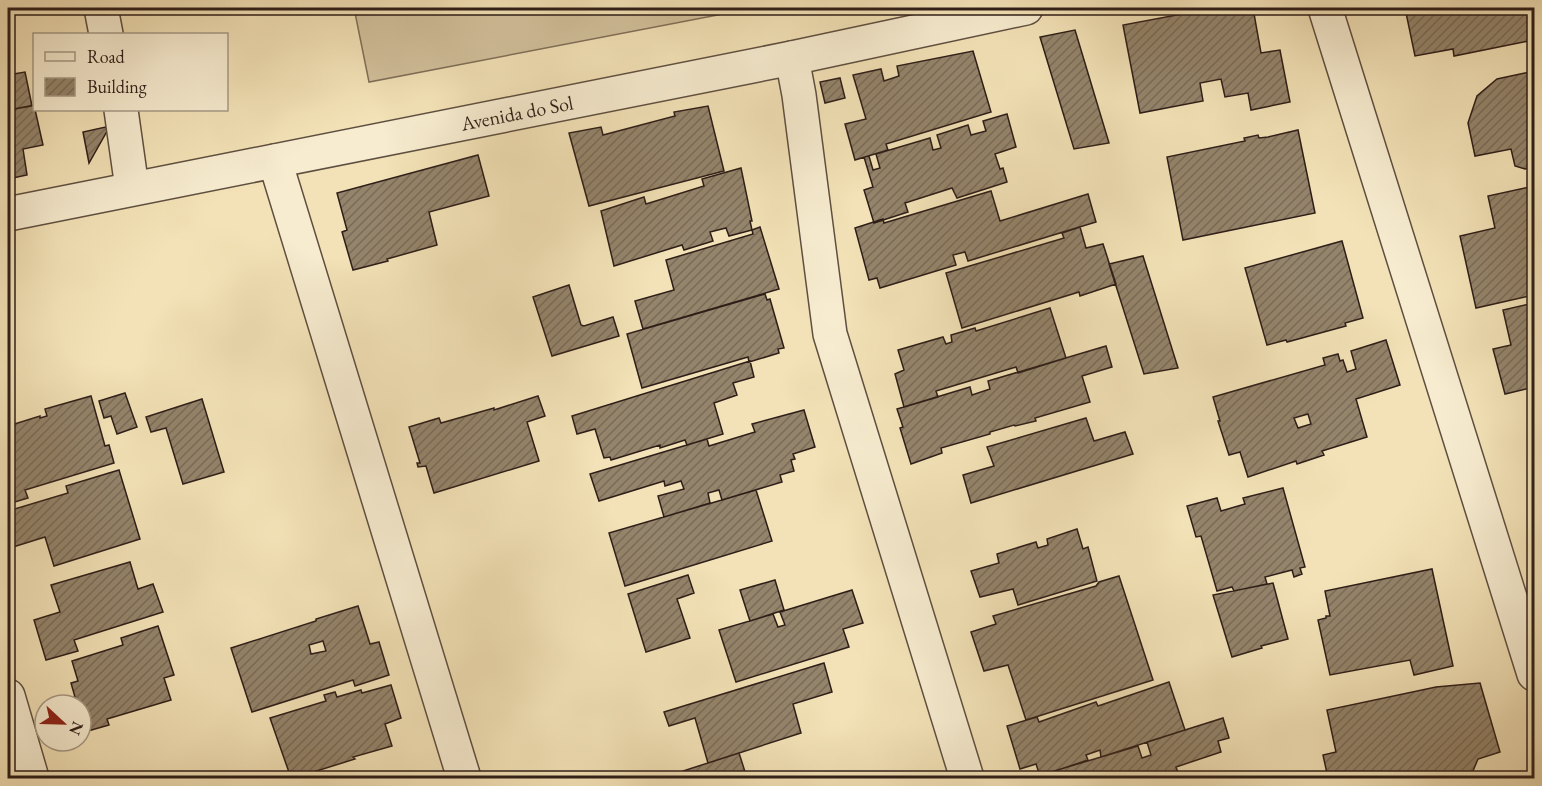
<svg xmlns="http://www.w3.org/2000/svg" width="1542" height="786" font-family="'EB Garamond',serif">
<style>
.pitch{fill:#d2c19c;stroke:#80705a;stroke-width:1.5}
.building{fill:url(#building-hatch);stroke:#2e1e18;stroke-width:1.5;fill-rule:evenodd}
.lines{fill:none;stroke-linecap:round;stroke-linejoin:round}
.minor-casing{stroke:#5f4f40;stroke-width:36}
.tertiary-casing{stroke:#5f4f40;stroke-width:36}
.minor{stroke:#f7ecd0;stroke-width:33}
.tertiary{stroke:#f7ecd0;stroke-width:33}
.labels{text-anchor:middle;stroke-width:6;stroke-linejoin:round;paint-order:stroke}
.street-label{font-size:20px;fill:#2e1e18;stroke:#f7ecd0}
</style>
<defs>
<pattern id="building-hatch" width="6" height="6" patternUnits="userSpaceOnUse" patternTransform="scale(1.5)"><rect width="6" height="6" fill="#94846b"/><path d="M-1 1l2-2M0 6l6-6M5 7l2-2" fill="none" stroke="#796b57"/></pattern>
</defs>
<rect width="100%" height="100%" fill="#f3e2b7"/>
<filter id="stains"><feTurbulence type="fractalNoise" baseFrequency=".00333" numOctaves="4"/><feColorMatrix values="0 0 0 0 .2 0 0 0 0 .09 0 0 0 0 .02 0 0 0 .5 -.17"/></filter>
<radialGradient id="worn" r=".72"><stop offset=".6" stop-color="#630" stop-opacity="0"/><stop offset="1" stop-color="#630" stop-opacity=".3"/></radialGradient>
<path class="pitch" d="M354 8H754L369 82Z"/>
<path class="building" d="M1214 8H1253L1261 53 1280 50 1290 102 1251 110 1248 93 1225 97 1221 79 1200 83 1203 101 1140 113 1123 25Z
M1405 8H1534V40L1454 56 1453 49 1415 56Z
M1075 30 1109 143 1074 149 1040 37Z
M973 51 991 112 886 144 888 150 855 160 845 124 866 119 853 75 881 69 884 81 899 76 897 66Z
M1534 64V167L1525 169 1515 166 1511 149 1475 156 1468 123 1477 96 1497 79 1530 72 1528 65Z
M25 72 32 106 8 110V75Z
M840 78 845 98 825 103 820 82Z
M34 105 43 145 23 149 27 175 8 179V110Z
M708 106 724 171 589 206 569 133 601 127 603 135 675 116 674 112Z
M1007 114 1016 147 995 154 1000 169 1003 168 1007 182 957 198 952 188 905 203 908 212 874 223 864 190 873 187 864 157 869 156 873 170 880 168 876 154 930 138 933 150 941 148 937 135 968 125 971 135 986 131 983 121Z
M110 126 89 163 83 132Z
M1298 130 1315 213 1183 240 1167 157 1245 141 1244 138 1258 135 1259 138 1268 137Z
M478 155 489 196 429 212 437 245 387 259 388 261 353 270 342 232 347 230 337 193Z
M741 168 752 221H750L752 230 729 236 726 228 710 232 713 241 684 250 682 245 614 266 601 211 644 197 646 204 704 186 702 179Z
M1534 186V295L1476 308 1460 236 1495 228 1488 196Z
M991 191 1000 221 1088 194 1096 222 968 261 965 252 953 255 956 265 880 288 877 278 869 280 855 228 883 219 884 223Z
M760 227 779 289 643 329 635 301 674 290 666 260 753 234 752 230Z
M1080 227 1086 248 1103 244 1116 284 1080 296 1079 292 962 328 946 273 1064 238 1062 233Z
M1342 241 1363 318 1345 323 1346 326 1287 342 1286 340 1267 345 1245 268Z
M1143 256 1178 368 1144 374 1109 264Z
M569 285 581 325 584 326 613 317 619 336 552 356 533 297Z
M765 294 767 300 770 299 784 348 778 349 779 353 749 362 748 357 642 388 627 334Z
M1534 303V387L1505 394 1493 349 1511 345 1503 310Z
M1050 308 1066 358 1018 373 1016 367 936 391 938 397 904 407 895 374 904 370 898 350 943 337 946 344 952 342 951 335 975 328 976 331Z
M1386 340 1400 385 1356 399 1367 437 1322 451 1324 455 1297 464 1296 461 1248 477 1240 452 1229 455 1218 421H1220L1213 397 1325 365 1323 358 1338 354 1340 361 1343 360 1347 372 1356 369 1351 351ZM1308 414 1311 424 1298 428 1294 418Z
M1106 346 1112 367 1082 376 1090 402 1035 418 1036 421 1015 426 1014 425 990 432V434L941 448 942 453 911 464 900 428 903 427 897 409 970 387 972 395 990 389 988 381Z
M750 361 754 377 733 383 737 395 714 403 723 434 687 445 685 440 660 448V445L611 460 610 457 604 458 595 429 577 434 572 416Z
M125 393 137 427 117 434 111 416 104 418 99 401Z
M91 396 105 446 109 445 114 463 25 490 28 498 8 504V426L40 416V418L47 416 45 409Z
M538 396 545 416 527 422 539 461 434 493 426 466 418 467 417 463H420L409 427 439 418 441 423 494 408V410Z
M202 399 224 472 183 484 166 428 151 432 146 417Z
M804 410 815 447 793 454 795 459 791 460 794 471 780 475 782 482 722 500 719 490 708 493 710 503 664 517 658 496 684 489 681 481 665 486 664 481 599 501 590 474 707 439 709 446 755 432 752 424Z
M1086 418 1094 441 1125 432 1133 454 971 503 963 475 994 466 987 447Z
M119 470 140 539 54 566 45 537 13 547 8 526V511L68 493 66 486Z
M1283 488 1305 567 1300 568 1302 574 1294 577 1292 570 1265 577 1267 584 1234 591 1232 587 1217 591 1201 536 1196 537 1187 506 1217 498 1221 511 1245 504 1243 498Z
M756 490 772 541 625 586 609 533Z
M1077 529 1083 549 1088 547 1097 581 1018 605 1013 589 980 597 971 571 999 563 997 554 1036 542 1038 548 1048 545 1047 539Z
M130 562 138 589 153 584 163 612 74 640 78 651 46 660 34 620 60 612 51 585Z
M1432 569 1453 666 1414 675 1410 660 1330 675 1318 620 1326 618V616H1330L1325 591Z
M688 575 694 593 677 599 690 638 646 652 628 594Z
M1119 576 1153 680 1026 720 1008 665 984 671 971 632 996 624 993 616 1096 586 1099 582Z
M775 580 784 610 750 621 740 590Z
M1273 583 1288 639 1261 646 1262 648 1232 657 1213 595Z
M852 590 863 623 843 629 849 647 736 682 719 630 773 614 778 627 785 625 780 612Z
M358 606 370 644 379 642 389 675 355 686 353 680 252 712 231 648 316 621V619ZM323 641 326 651 311 654 309 645Z
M158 626 174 675 164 678 171 700 107 719 109 725 81 733V705H65L63 700 75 697 71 683 78 681 72 661 123 645 121 638Z
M824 663 832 692 793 704 801 733 708 763 695 718 669 726 664 712Z
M1169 682 1185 730 1101 757 1100 750 1086 755 1088 760 1040 776 1036 764 1020 769 1007 726 1037 717 1039 722 1096 702 1098 706Z
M1480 683 1500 752 1478 759 1470 778H1328L1323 755 1336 752 1327 710 1436 687Z
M391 685 401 718 385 724 392 746 353 757 355 759 294 778H291L270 718 326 701 324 695 335 692 337 697 361 690 362 693Z
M1223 718 1229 738 1218 741 1221 752 1176 767 1180 778H1045L1044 774 1138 746 1142 758 1151 755 1147 742Z
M739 753 747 778H685L683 771Z
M890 772 892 778H869Z
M1526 773 1528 778H1503Z"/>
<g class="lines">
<defs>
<path id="minor" d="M101 8 106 34
M1325 8 1534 674
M792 58 799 95 830 334 967 778
M121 110 132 188
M275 161 464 778
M8 696 32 778"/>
<path id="tertiary" d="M8 214 792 58 1026 8"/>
</defs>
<use href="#minor" class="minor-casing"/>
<use href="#tertiary" class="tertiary-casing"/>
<use href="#minor" class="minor"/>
<use href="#tertiary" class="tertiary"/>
</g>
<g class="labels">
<g class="street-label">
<text transform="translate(517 113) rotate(-11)" y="7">Avenida do Sol</text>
</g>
</g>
<rect width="1542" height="786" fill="none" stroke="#f3e2b7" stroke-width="30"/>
<rect x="9" y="9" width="1524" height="768" fill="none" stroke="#2e1e18" stroke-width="3"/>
<rect x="15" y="15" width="1512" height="756" fill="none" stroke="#2e1e18" stroke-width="1.5"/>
<rect x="33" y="33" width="195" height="78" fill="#f7ecd0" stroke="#a79a86" stroke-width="1.5"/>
<rect x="45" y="52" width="30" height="9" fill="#f7ecd0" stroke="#a79a86" stroke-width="1.5"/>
<text x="87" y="63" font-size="18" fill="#2e1e18">Road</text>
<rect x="45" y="78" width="30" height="18" fill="url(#building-hatch)" stroke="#a79a86" stroke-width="1.5"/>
<text x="87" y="93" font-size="18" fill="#2e1e18">Building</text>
<g transform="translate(63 723) rotate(112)"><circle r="28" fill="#f7ecd0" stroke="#a79a86" stroke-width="1.5"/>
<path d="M0-4.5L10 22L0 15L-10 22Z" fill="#8f2418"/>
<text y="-9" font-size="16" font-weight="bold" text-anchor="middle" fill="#2e1e18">N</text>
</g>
<rect width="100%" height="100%" filter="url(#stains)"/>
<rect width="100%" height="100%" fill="url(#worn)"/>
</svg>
